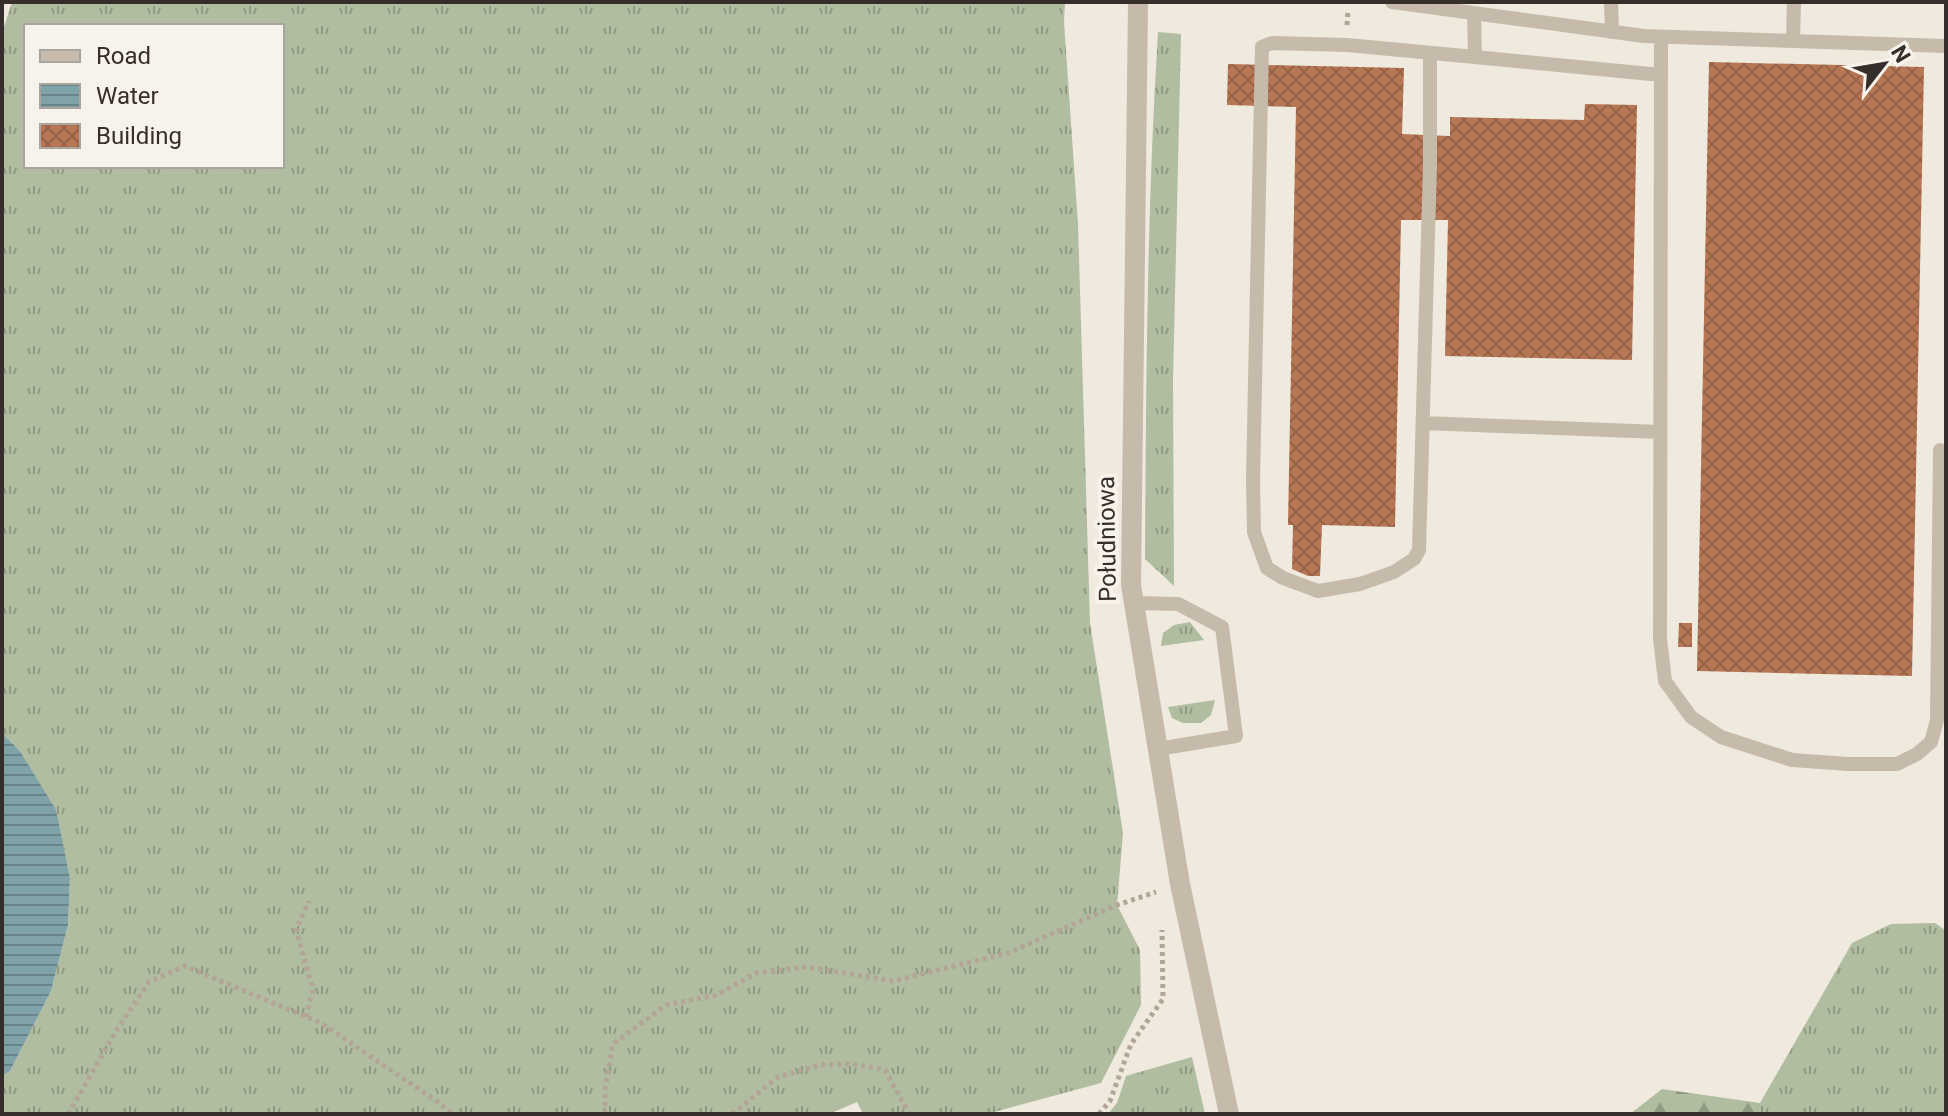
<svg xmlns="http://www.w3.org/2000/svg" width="1948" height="1116" font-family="Roboto,sans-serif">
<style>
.grass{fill:url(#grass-tufts);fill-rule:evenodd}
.forest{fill:url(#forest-firs)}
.water{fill:url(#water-rules)}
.building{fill:url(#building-cross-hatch)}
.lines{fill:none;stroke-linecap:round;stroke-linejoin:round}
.path{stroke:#b2a596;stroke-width:5;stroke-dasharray:4 4;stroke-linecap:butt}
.lane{stroke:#c6baab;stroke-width:14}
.street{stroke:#c6baab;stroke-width:20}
.labels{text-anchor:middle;stroke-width:8;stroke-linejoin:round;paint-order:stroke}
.street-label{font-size:24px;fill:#352e2a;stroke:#f7f3ea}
</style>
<defs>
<pattern id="grass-tufts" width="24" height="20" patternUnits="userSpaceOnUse" patternTransform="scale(2)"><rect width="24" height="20" fill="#b0bda0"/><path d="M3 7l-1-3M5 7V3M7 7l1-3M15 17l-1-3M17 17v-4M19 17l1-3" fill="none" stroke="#909a83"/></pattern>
<pattern id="forest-firs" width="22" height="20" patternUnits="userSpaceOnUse" patternTransform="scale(2)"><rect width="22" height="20" fill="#b0bda0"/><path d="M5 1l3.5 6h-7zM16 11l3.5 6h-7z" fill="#909a83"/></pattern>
<pattern id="water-rules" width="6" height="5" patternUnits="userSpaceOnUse" patternTransform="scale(2)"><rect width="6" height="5" fill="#80a3a9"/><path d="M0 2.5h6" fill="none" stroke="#6a858a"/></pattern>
<pattern id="building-cross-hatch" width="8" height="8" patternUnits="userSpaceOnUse" patternTransform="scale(2)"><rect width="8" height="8" fill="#b77754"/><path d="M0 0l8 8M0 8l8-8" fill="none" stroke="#966246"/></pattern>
</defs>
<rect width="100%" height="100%" fill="#efe9de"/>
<path class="grass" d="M12 2H1065L1064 22 1078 224 1090 623 1123 833 1117 905 1140 950 1141 1005 1101 1083 987 1114H863L857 1102 829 1114H2V1076L10 1071 51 991 68 925 70 878 55 810 20 751 2 733V33ZM26 26H282V166H26Z
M1158 32 1181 34 1173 381 1174 586 1145 559C1146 384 1147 208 1158 32Z
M1190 622 1204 640 1161 646 1163 633 1174 625Z
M1215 700 1211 715 1201 723H1183L1172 718 1168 707Z
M1935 923 1946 931V1114H1760V1103L1852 943 1891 924Z
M1192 1057 1205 1114H1108L1117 1103 1126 1076Z"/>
<path class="forest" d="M1662 1089 1760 1103V1114H1630Z"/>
<path class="water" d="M2 733 20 751 56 810 70 878 68 925 51 991 10 1071 2 1076Z"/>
<path class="building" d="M1709 62 1924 67 1912 676 1697 671Z
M1228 64 1404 68 1402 134 1450 136V117L1584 120 1585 104 1637 105 1632 360 1445 356 1448 220H1401L1395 527 1322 525 1320 576H1308L1292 569 1293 525H1288L1296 107 1227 105Z
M1679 623H1692V647H1678Z"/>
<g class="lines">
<path class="path" d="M1347 25 1348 10
M306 1017 313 990 296 929 309 901
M68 1114 118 1028 149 982 185 966 321 1023 438 1102 453 1114
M605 1114V1090L613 1044 666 1005 717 995 756 973 807 967 893 981 1008 953 1117 905 1156 892
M732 1114 778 1077 820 1065 852 1064 885 1070 909 1114
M1099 1114 1110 1101 1131 1044 1163 999 1162 930"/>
<path class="lane" d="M1392 2 1644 36 1946 46
M1611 2 1612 32
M1661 37 1660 639 1665 681 1691 717 1721 737 1792 760 1848 764H1897L1917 754 1931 742 1937 720 1940 450
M1793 40 1794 2
M1430 53V166L1419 550 1414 559 1394 572 1360 584 1318 591 1283 578 1267 568 1254 532 1253 480 1262 47 1272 43 1347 45 1475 57 1474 13
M1475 57 1661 75
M1423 423 1660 432
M1133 603 1178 604 1222 627 1236 736 1158 749"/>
<path class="street" d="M1138 2 1131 585 1180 884 1229 1114"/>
</g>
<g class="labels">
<g class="street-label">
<text transform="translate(1107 539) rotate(-91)" y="8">Południowa</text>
</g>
</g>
<rect width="1948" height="1116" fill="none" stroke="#352e2a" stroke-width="8"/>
<rect x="24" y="24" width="260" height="144" fill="#f7f3ea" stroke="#a9a49d" stroke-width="2"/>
<rect x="40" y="50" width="40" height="12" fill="#c6baab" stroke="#a9a49d" stroke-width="2"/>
<text x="96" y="64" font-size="24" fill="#352e2a">Road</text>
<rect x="40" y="84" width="40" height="24" fill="url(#water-rules)" stroke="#a9a49d" stroke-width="2"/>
<text x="96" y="104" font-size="24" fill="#352e2a">Water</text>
<rect x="40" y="124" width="40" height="24" fill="url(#building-cross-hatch)" stroke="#a9a49d" stroke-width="2"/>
<text x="96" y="144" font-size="24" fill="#352e2a">Building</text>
<g transform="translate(1884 64) rotate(59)" stroke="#f7f3ea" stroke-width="6" paint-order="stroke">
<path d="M0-6L14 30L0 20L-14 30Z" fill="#352e2a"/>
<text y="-12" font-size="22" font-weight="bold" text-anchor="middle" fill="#352e2a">N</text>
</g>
</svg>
